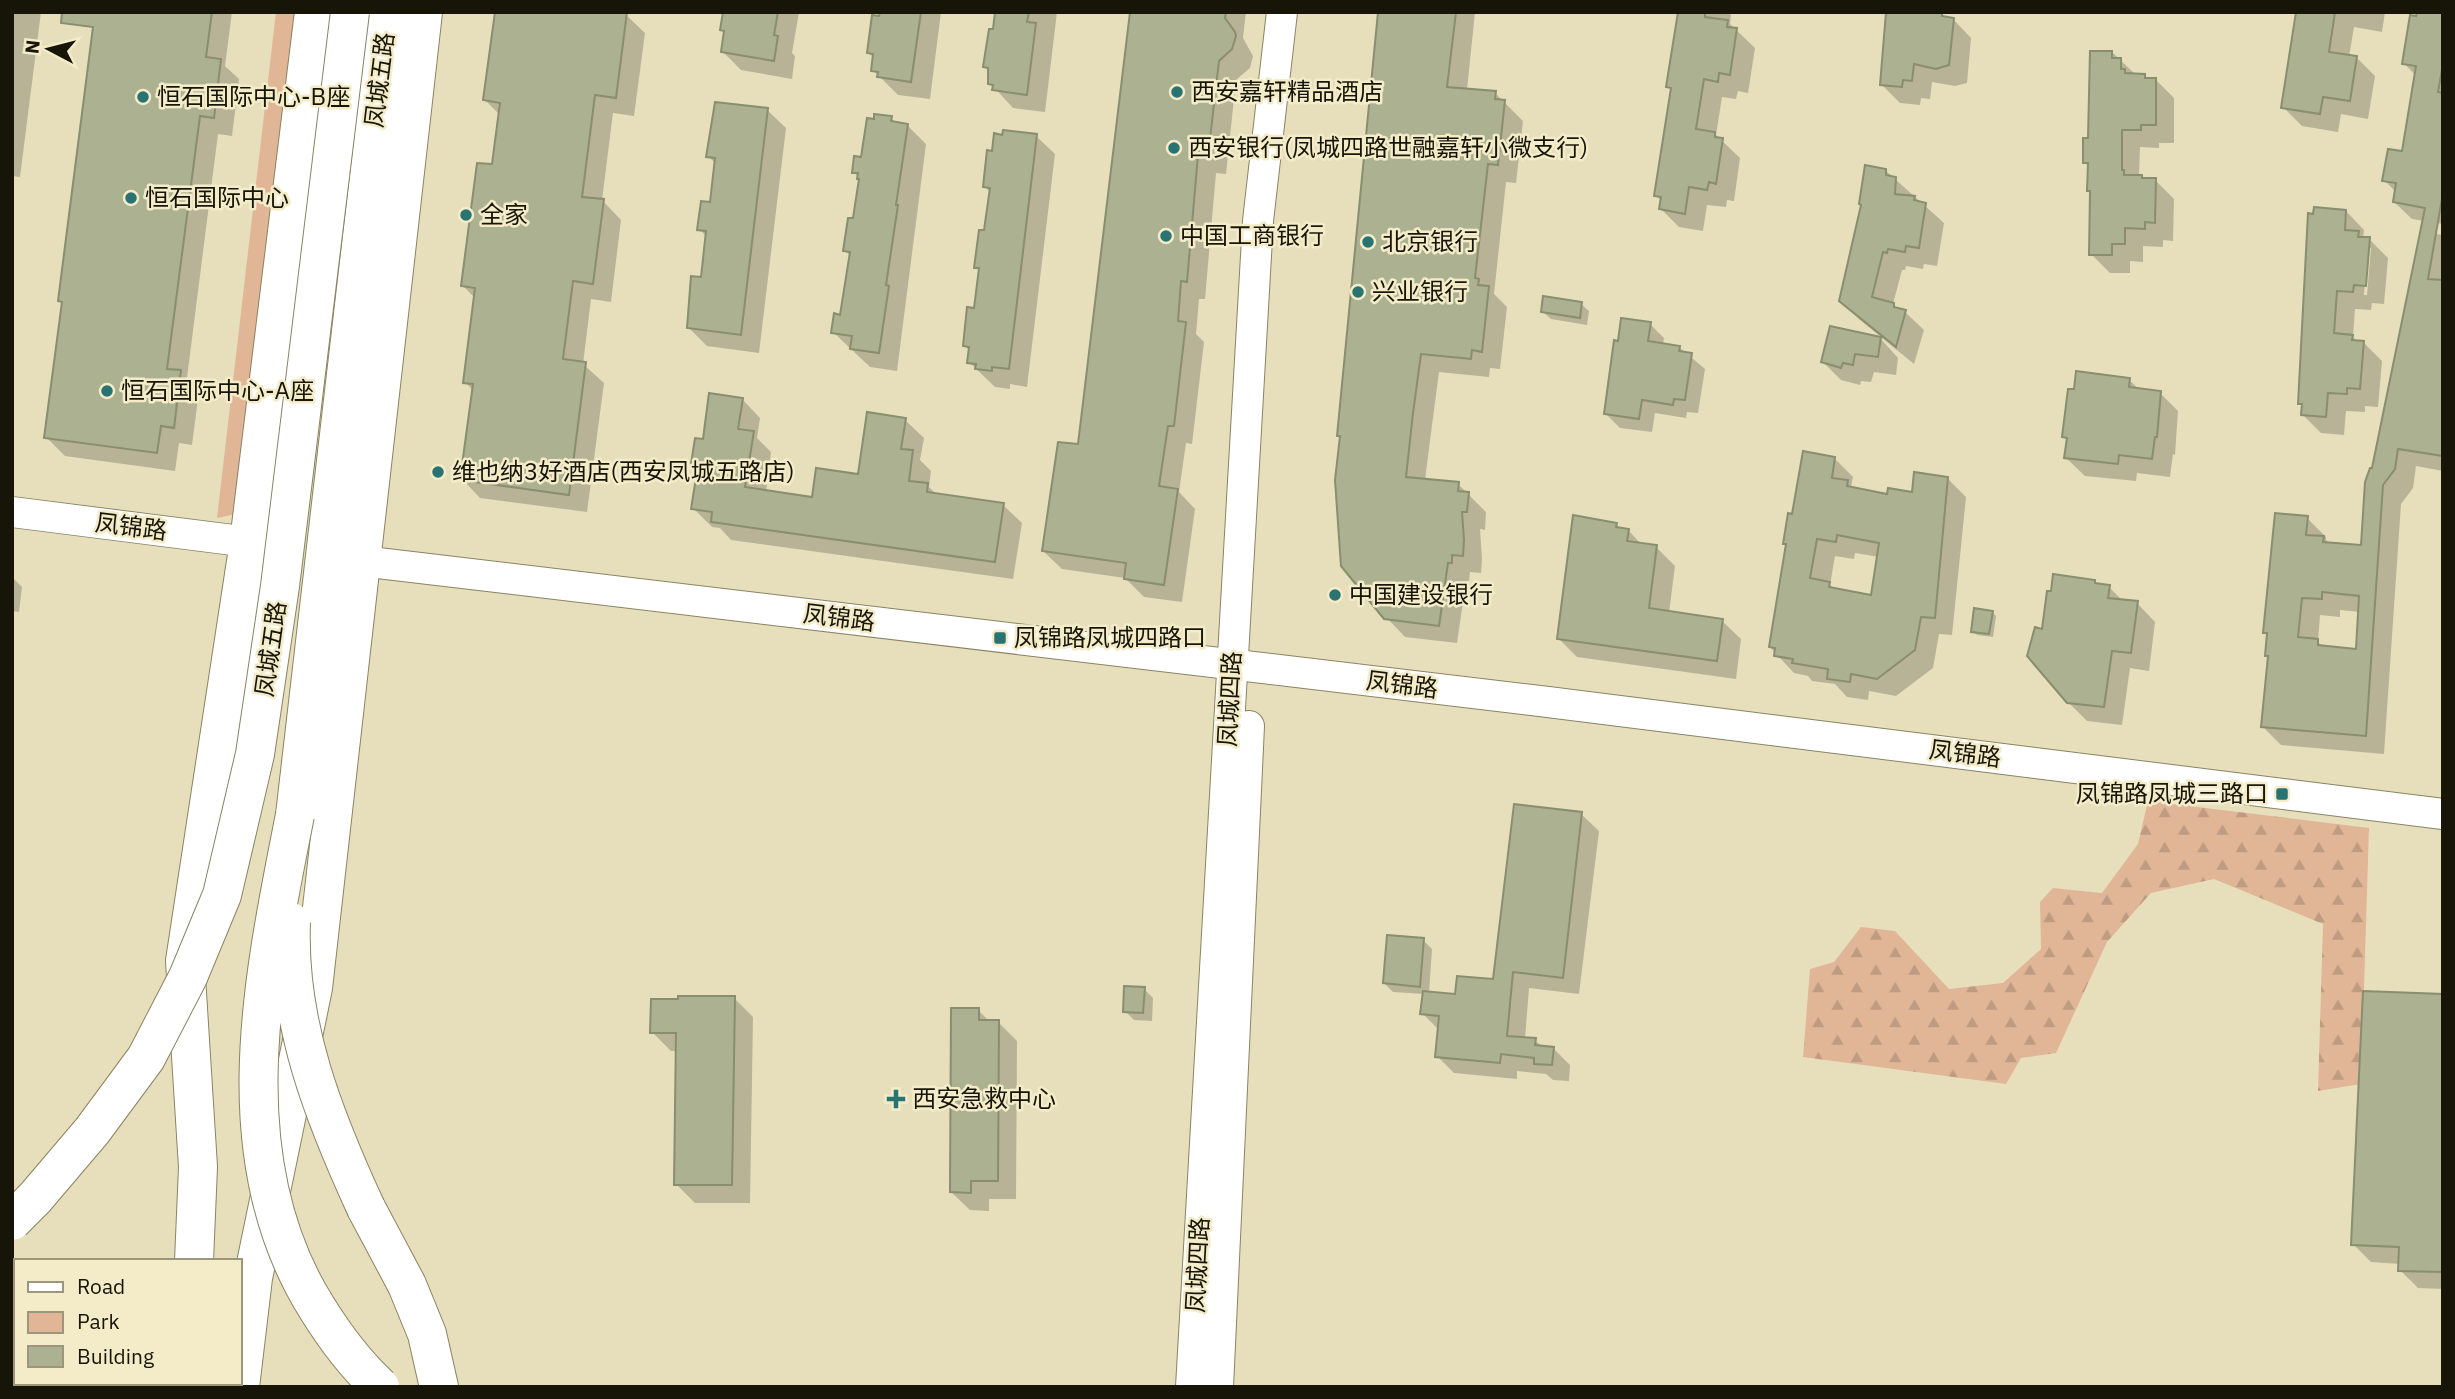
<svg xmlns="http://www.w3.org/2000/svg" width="2455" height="1399" font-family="'IBM Plex Sans','Noto Sans SC',sans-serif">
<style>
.green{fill:#e0b697}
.forest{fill:url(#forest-firs)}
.shadow{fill:#0003;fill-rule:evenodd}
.building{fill:#acb291;stroke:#888e6e;stroke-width:2;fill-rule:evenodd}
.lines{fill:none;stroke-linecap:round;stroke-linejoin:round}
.minor-casing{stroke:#8a8363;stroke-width:32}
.major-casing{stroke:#8a8363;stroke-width:40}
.highway-casing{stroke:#8a8363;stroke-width:40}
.minor{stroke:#fff;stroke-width:30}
.major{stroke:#fff;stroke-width:38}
.highway{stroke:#fff;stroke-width:38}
.major-bridge-casing{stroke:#8a8363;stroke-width:40;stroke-linecap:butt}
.highway-bridge-casing{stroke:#8a8363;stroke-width:40;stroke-linecap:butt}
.major-bridge{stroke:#fff;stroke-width:38}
.highway-bridge{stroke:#fff;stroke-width:38}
.poi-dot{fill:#297373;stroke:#f4ecc9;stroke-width:2.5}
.labels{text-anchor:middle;stroke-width:5;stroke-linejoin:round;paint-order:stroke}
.street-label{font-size:24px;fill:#171508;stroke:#f4ecc9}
.poi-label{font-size:24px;fill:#171508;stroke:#f4ecc9;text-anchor:start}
</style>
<defs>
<pattern id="forest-firs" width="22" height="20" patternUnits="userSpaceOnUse" patternTransform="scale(1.75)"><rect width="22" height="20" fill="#e0b697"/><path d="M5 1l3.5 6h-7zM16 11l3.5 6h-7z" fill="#bf9c81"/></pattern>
</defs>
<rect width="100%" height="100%" fill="#e7dfbc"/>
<path class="green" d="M276 12H326L236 514 217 518Z"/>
<path class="forest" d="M2148 801 2369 828 2361 1084 2318 1091 2323 924 2214 879 2151 893 2107 942 2056 1053 2021 1058 2006 1084 1803 1057 1810 969 1834 962 1861 927 1895 931 1949 989 2003 983 2041 949 2040 902 2053 888 2102 893 2138 844Z"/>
<path class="shadow" d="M12 12H41L20 177 12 176Z
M93 12H232L225 66 239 79 232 136 218 134 187 378 199 391 192 445 179 443 175 471 65 456 46 437 63 304 60 300 95 30 91 26Z
M725 12H799L792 53 795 56 792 79 741 70 723 52 726 33 722 30Z
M880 12H941L930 99 898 95 873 70 874 58 868 52Z
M997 12H1057L1045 112 1013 108 990 83V71L985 66Z
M1131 12H1246L1243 38 1253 56 1250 68 1236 80 1226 174 1216 173 1205 299H1199L1196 334 1204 342 1192 444 1186 443 1179 492 1195 509 1182 602 1144 597 1125 578 1062 569 1043 551 1079 446Z
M1380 12H1475L1467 90 1495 93 1523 121 1516 183 1506 182 1494 294 1507 307 1500 369 1490 368 1489 377 1439 372 1431 433 1425 480 1458 484 1486 512 1485 530 1480 529 1482 559 1481 573 1470 572 1469 581H1466L1457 643 1405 637 1386 617Z
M1679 12H1728L1731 15 1730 24 1755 48 1748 93 1738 91 1736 99 1722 97 1716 135 1740 158 1734 201 1727 200 1726 207 1707 205 1703 231 1679 227 1661 209 1662 201 1656 196 1672 90 1668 86Z
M2298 12H2385L2382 32 2354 27 2349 57 2357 58 2375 76 2368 119 2341 114 2338 132 2302 126 2283 107Z
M2443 12V224L2412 219 2394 202 2396 192 2384 180 2403 153 2416 76 2404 63 2418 18Z
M1941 13 1947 19H1953L1971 38 1967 83 1955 86 1932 82 1930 99 1921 98 1920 105 1900 103 1881 84Z
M625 14 645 33 634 116 613 113 602 200 621 220 611 302 591 299 583 364 604 383 587 512 480 498 462 479 474 391 465 382 476 299 463 286 494 166 500 115 485 100Z
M2112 52 2136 75 2156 80 2174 98V143H2159V148L2140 147 2139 176 2145 180H2155L2174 199 2173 241 2163 240V247L2143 246V262L2130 261V273H2110L2091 254 2090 168 2084 162Z
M767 110 786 128 759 353 707 346 689 328 702 279 707 237 699 229 711 204 716 164 708 156Z
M891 118 897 124 907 125 926 144 897 371 870 367 833 332 842 317 851 256 845 251 855 220 861 181 854 172Z
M1036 136 1055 154 1027 387 1010 384V389L995 387 969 362 970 351 965 346 975 310 980 271 976 267 986 232 991 193 984 186Z
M1885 170 1944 223 1937 266 1924 264 1923 269 1906 266 1905 270H1902L1893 304 1898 310 1905 312 1924 330 1914 364 1860 320 1841 301Z
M2346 211 2364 230 2363 239H2369L2388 258 2384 304 2372 303 2371 310 2355 309 2353 337 2358 342H2363L2382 361 2378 407 2365 406V412L2346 411 2344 435 2321 433 2303 415V407L2299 403ZM2367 248H2371L2367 295H2364Z
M2422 232 2443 235V471L2416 466 2413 488 2401 504 2384 754 2281 745 2263 727 2269 658 2267 655 2269 636 2265 633 2307 518 2326 537V540L2330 544 2363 547 2373 470ZM2340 610 2360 612 2357 651 2323 647 2318 642 2320 615 2340 617Z
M1581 304 1589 311 1587 325 1551 319 1543 312Z
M1650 324 1664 338 1663 345 1679 347 1705 369 1698 413 1687 412 1686 418 1655 413 1652 432 1620 428 1606 414 1619 343Z
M1831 328 1881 339 1898 358 1896 375 1874 372 1871 382 1861 381 1860 385 1841 380 1823 362Z
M2129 380 2140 390 2160 393 2178 411 2175 455 2173 454 2170 477 2137 473 2136 481 2085 476 2066 458 2068 441 2064 437Z
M742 399 760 418 757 438 771 452 766 492 813 499 860 476 905 420 924 438 920 460 931 471 929 487 937 495 1003 505 1022 523 1013 579 731 540 720 528 712 527 693 508 699 469 693 464 704 441Z
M1835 459 1853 477 1851 486 1855 490 1888 496 1913 494 1947 478 1966 497 1952 635 1939 634 1933 668 1896 696 1869 691 1868 700 1847 697 1835 684 1812 681 1808 676 1794 673 1770 647 1787 546 1785 543 1793 516ZM1855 553 1879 557 1873 597 1836 590 1830 585 1835 556 1854 559Z
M1616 524 1621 529 1628 530 1642 545 1656 547 1675 566 1669 613 1722 621 1741 639 1736 679 1577 657 1558 638Z
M12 577 22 587 19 612 12 611Z
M2094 581 2099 585 2109 587 2123 601 2137 603 2155 622 2149 671 2130 668 2122 725 2087 721 2068 702 2044 631Z
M1992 612 1996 616 1993 637 1977 635 1973 631Z
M1581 814 1599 831 1579 994 1529 988 1525 1039 1535 1040 1542 1047 1553 1048 1570 1065 1569 1081 1553 1080 1546 1074 1517 1071V1079L1454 1073 1437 1056 1440 1031 1422 1013 1424 994 1393 992 1384 983 1423 940 1432 949 1429 993 1457 996 1494 981Z
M1144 989 1153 998 1152 1021 1134 1020 1125 1011Z
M2443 996V1289L2418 1288 2400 1270V1264L2371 1262 2353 1244Z
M734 998 753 1017 750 1203H695L676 1184 678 1051H671L652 1032Z
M978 1010 990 1022H998L1017 1041 1016 1199H989V1211L970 1210 951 1192Z"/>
<path class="building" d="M62 12H212L206 57 221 59 214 118 200 116 167 369 181 370 174 428 161 426 157 453 44 438 62 302 58 301 93 27 61 23Z
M495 12H627L616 98 595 95 582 197 604 199 593 284 573 281 563 359 586 362 569 495 460 480 473 384 463 383 475 288 461 286 477 163 492 164 500 103 483 100Z
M723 12H778L774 35 778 36 774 61 721 52 724 31 720 30Z
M880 12H921L911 82 877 77 878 72 871 71 873 54 867 53 872 15 879 16Z
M995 12H1029L1027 22 1036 23 1027 95 992 90 993 85 988 84V68L983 67 989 29H993Z
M1130 12H1226L1225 18 1235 32 1236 36 1232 49 1219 61 1208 156 1198 155 1187 282 1181 281 1178 321 1186 322 1174 426H1168L1159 486 1178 489 1164 585 1124 579 1126 563 1042 551 1058 442 1078 444Z
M1378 12H1456L1447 87 1496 91 1495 99 1505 100 1498 165 1488 164 1475 278 1479 279 1478 285 1489 286 1482 352 1472 350 1471 359 1421 354 1413 413 1406 477 1459 482 1458 491 1469 492 1467 512H1462L1464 540 1463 556 1452 555V563H1448L1439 626 1384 619 1341 566 1335 480 1340 436H1337Z
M1678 12H1705V17L1728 20 1727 27 1737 28 1730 75 1719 73 1718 82 1704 79 1696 129 1715 132V137L1723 138 1716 184 1709 182 1707 190 1689 187 1685 214 1659 209 1661 197 1654 196 1671 88 1666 87Z
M1886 12H1942V16L1954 18 1949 65 1936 69 1914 64 1912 81 1903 80 1902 87 1880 85Z
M2296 12H2335L2329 52 2357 56 2350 101 2323 97 2320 114 2281 108Z
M2417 12H2443V64L2438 92 2443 93V193L2428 279 2443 280V456L2398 449 2395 469 2383 485 2366 736 2261 727 2268 656H2265L2267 633H2263L2275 513 2308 516 2306 535 2324 536 2323 542 2361 545 2365 482 2370 468H2372L2425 208 2393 202 2396 183 2382 181 2388 149 2402 151 2416 66 2402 64 2410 15 2416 16ZM2322 592 2359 596 2356 649 2318 645V639L2298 637 2302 598 2322 599Z
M2090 51H2112V58H2121V69H2125V73L2145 74V78H2156V125H2141V130H2122V170H2124V175H2142V178H2156L2155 223 2145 222V229L2125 228V244H2112V255H2089L2090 191H2087L2088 163H2083V138H2088Z
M715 102 768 108 741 335 687 328 691 276 701 277 706 231 697 230 701 201 710 202 715 158 706 157Z
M874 114 892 116 891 121 908 124 896 205H898L886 285 889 286 879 353 850 349 852 336 831 333 834 313 840 315 850 252 843 251 848 218H853L859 179H857L858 173H852L854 156 861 157 867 118 874 119Z
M1003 130 1037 134 1009 369 992 367V371L975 369 976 364 967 363 969 347 963 346 967 307 974 308 979 268H974L979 230H984L990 188 983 187 987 150 992 151 994 133 1002 135Z
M1865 165 1886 169V175L1896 177 1895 194 1915 196 1914 200 1926 203 1919 248 1906 246 1905 252 1888 249 1887 253 1883 252 1872 297 1894 303V307L1906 310 1896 347 1839 301 1861 205 1859 204Z
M2314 207 2346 210 2345 230 2359 231 2358 237H2370L2366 286 2354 285 2353 292 2337 291 2334 333 2353 335 2352 340 2364 341 2360 389 2347 388V394L2328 393 2326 417 2301 415 2302 404H2298L2308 213 2313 214Z
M1543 296 1582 302 1580 318 1541 312Z
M1621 318 1651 322 1648 341 1680 346 1679 351 1692 353 1685 400 1674 399 1673 405 1642 400 1639 419 1604 414 1614 340 1618 341Z
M1830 326 1881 337 1878 357 1855 354 1853 365 1843 363 1841 368 1821 362Z
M2076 371 2130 378 2129 387 2161 391 2157 437H2155L2152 459 2119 455 2118 464 2064 458 2067 438 2062 437 2068 389H2074Z
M709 393 743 398 738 429 754 431 745 487 812 497 816 468 858 474 867 412 906 418 901 449 913 450 909 481 928 483 927 492 1004 503 995 562 711 522 712 512 691 509 698 465 691 464 695 438 703 439Z
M1803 451 1835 457 1832 478 1848 480 1847 486 1887 494 1888 488 1912 492 1914 472 1948 477 1935 618 1921 617 1915 650 1877 679 1851 674 1850 682 1827 679 1828 669 1792 663 1793 659 1774 656 1775 648 1769 647 1786 544H1783L1788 513 1792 514ZM1837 535 1879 543 1871 595 1829 587 1830 582 1810 578 1817 539 1836 542Z
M1573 515 1617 523 1616 527 1629 529 1627 541 1657 545 1649 608 1723 619 1717 661 1557 639Z
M2053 574 2095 580V583L2110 585 2108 598 2138 601 2131 653 2112 651 2104 707 2067 703 2027 656 2035 627 2042 629 2047 591H2051Z
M1974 608 1993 611 1989 634 1971 632Z
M1514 804 1582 812 1563 978 1513 972 1507 1036 1536 1038 1535 1045 1554 1047 1552 1065 1534 1064V1058L1501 1054 1500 1063 1435 1057 1439 1016 1420 1014 1423 991 1455 994 1457 976 1493 979Z
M1387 935 1424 938 1420 987 1383 983Z
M1124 986 1145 987 1143 1013 1123 1012Z
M2363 991 2443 994V1272L2398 1271 2399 1247 2351 1245Z
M678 996H735L732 1185H674L676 1033H650L651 999H678Z
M951 1008H979V1020H999L998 1181H971V1193L950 1192Z"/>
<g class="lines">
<defs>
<path id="minor" d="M12 512 249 542
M361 561 1540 701 2443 814
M1191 1387 1258 221 1282 12
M1218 1387 1249 726"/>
<path id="major" d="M295 815 388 12
M194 1261 198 1167 185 961 249 542 314 12
M177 1387V1383
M240 1387 253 1278 313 988 423 12"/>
<path id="highway" d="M366 1208 407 1285 427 1334 439 1387"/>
</defs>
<use href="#minor" class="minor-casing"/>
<use href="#major" class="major-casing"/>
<use href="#highway" class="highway-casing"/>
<use href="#minor" class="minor"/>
<use href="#major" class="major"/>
<use href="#highway" class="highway"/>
<defs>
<path id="major-bridge" d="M12 1221 35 1198 92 1131 146 1058 188 977 222 895 255 754 280 586 350 12"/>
<path id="highway-bridge" d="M295 815C263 977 223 1159 317 1308 335 1337 355 1364 380 1387
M291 922C287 1024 324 1117 366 1208"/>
</defs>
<use href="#major-bridge" class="major-bridge-casing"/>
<use href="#highway-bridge" class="highway-bridge-casing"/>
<use href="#major-bridge" class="major-bridge"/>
<use href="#highway-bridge" class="highway-bridge"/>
</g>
<g class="poi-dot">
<circle cx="1177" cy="92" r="7"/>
<circle cx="143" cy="97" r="7"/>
<circle cx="1174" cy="148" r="7"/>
<circle cx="131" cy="198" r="7"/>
<circle cx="466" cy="215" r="7"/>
<circle cx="1166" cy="236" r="7"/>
<circle cx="1368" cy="242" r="7"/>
<circle cx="1358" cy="292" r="7"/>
<circle cx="107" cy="391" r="7"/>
<circle cx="438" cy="472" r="7"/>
<circle cx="1335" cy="595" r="7"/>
<rect x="993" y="631" width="14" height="14" rx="3.5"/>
<rect x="2275" y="787" width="14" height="14" rx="3.5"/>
<path d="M892.5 1088.5h7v7h7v7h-7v7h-7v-7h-7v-7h7z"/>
</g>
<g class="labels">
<g class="street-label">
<text transform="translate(380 80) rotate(-83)" y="8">凤城五路</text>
<text transform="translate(131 527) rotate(7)" y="8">凤锦路</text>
<text transform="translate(839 618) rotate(7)" y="8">凤锦路</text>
<text transform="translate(271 649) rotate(-82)" y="8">凤城五路</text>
<text transform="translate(1402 685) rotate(7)" y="8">凤锦路</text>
<text transform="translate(1230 699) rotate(-87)" y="8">凤城四路</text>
<text transform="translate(1965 754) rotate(7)" y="8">凤锦路</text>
<text transform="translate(1198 1265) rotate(-87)" y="8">凤城四路</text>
</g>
<g class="poi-label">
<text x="1191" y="100">西安嘉轩精品酒店</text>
<text x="157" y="105">恒石国际中心-B座</text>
<text x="1188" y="156">西安银行(凤城四路世融嘉轩小微支行)</text>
<text x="145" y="206">恒石国际中心</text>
<text x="480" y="223">全家</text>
<text x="1180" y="244">中国工商银行</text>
<text x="1382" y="250">北京银行</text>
<text x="1372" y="300">兴业银行</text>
<text x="121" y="399">恒石国际中心-A座</text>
<text x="452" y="480">维也纳3好酒店(西安凤城五路店)</text>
<text x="1349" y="603">中国建设银行</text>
<text x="1014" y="646">凤锦路凤城四路口</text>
<text x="2268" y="802" text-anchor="end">凤锦路凤城三路口</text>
<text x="912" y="1107">西安急救中心</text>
</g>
</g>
<rect width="2455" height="1399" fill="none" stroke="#171508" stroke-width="28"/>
<rect x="14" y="1259" width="228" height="126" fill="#f4ecc9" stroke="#9c967c" stroke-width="2"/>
<rect x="28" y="1282" width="35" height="10" fill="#ffffff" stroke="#9c967c" stroke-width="2"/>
<text x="77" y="1294" font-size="21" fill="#171508">Road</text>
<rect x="28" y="1312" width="35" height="21" fill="#e0b697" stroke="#9c967c" stroke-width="2"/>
<text x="77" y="1329" font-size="21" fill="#171508">Park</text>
<rect x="28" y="1346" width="35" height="21" fill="#acb291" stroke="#9c967c" stroke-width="2"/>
<text x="77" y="1364" font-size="21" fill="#171508">Building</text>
<g transform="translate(49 49) rotate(277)" stroke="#f4ecc9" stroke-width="5" paint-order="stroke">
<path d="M0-5L12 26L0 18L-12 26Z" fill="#171508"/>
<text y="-10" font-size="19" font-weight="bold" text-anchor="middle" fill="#171508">N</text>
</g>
</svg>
